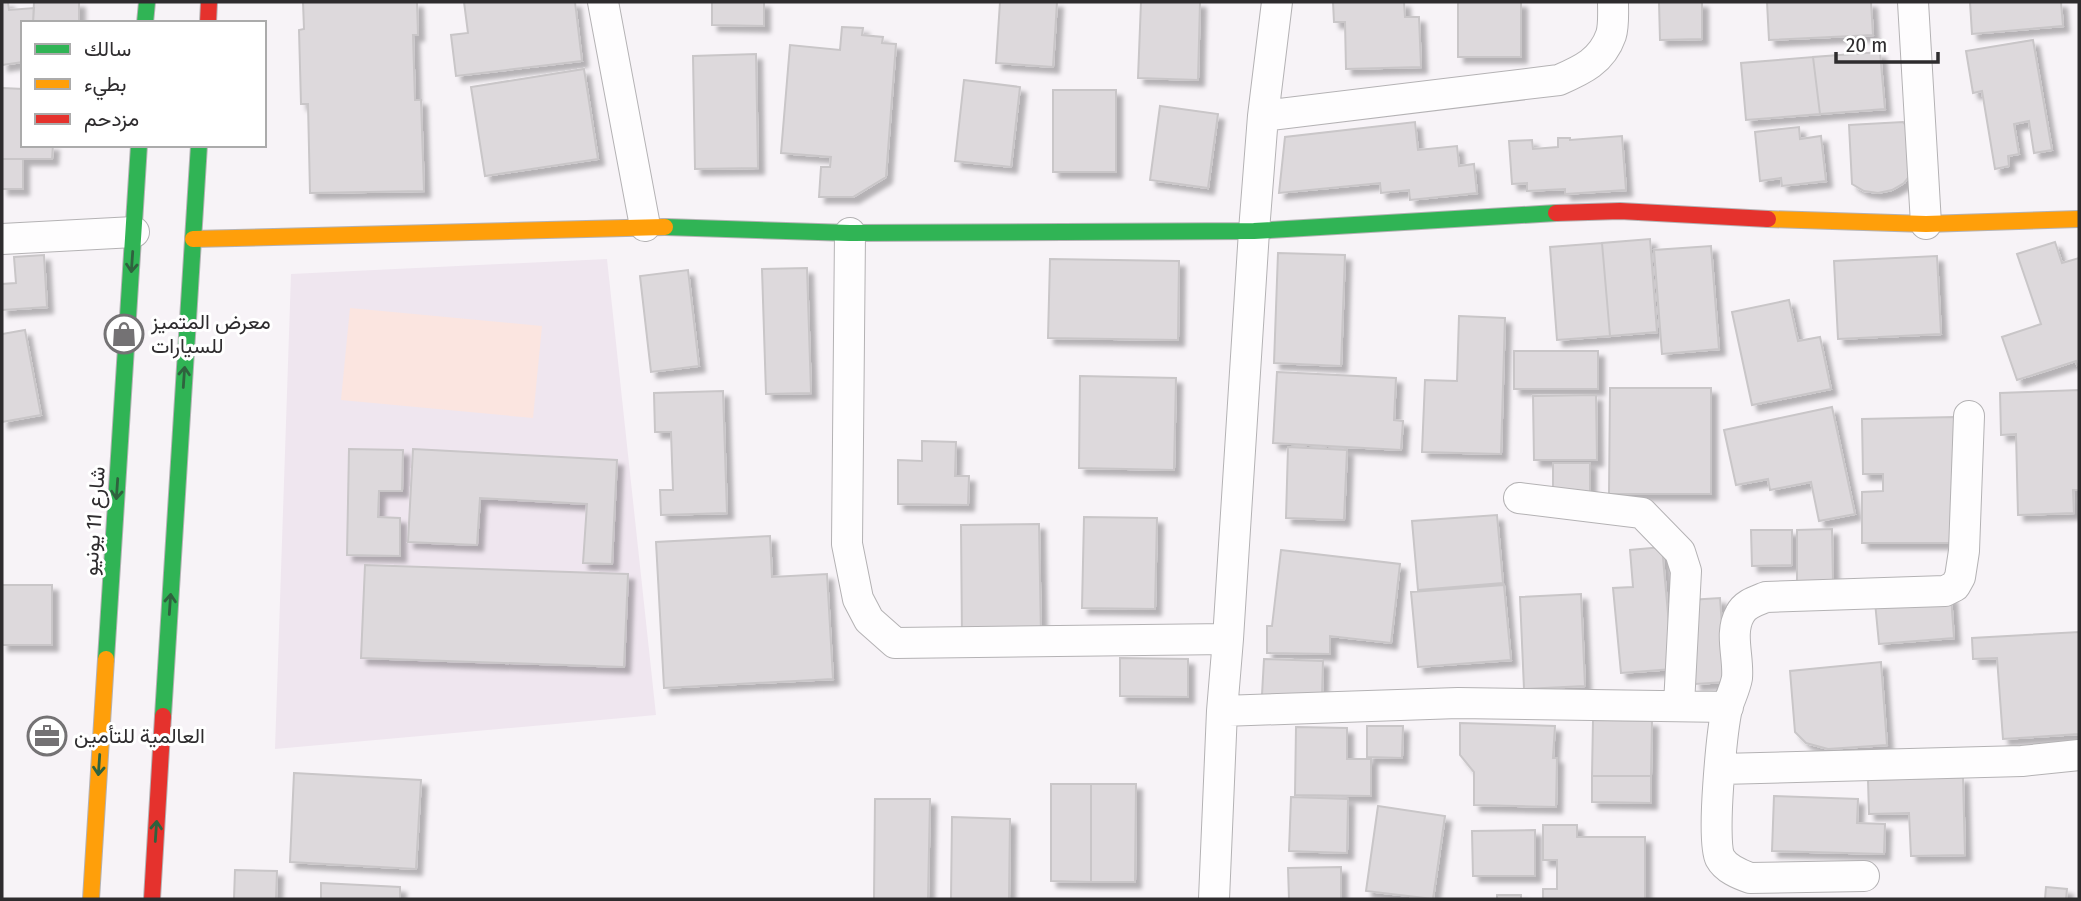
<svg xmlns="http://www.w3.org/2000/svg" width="2081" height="901" font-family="'Fira Sans Condensed',Vazirmatn,sans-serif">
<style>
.built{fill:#efe6ef}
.grass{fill:#fbe5e0}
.building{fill:#ddd9dc;stroke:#c9c6c8;stroke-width:2;filter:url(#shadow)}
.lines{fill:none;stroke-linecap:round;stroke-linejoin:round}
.street-casing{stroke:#b4b2b4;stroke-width:32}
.fast-casing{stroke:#b4b2b4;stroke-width:18}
.slow-casing{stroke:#b4b2b4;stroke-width:18}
.jam-casing{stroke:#b4b2b4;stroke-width:18}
.street{stroke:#fefdfe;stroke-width:30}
.fast{stroke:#30b455;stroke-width:16}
.slow{stroke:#ff9f0a;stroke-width:16}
.jam{stroke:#e5322d;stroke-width:16}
.oneway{stroke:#2f623e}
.labels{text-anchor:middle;stroke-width:6;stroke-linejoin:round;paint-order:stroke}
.poi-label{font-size:21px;fill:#2e2c2e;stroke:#fff;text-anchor:start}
.street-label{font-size:21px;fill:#2e2c2e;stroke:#fff}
</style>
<defs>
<filter id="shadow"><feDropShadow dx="6" dy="6" stdDeviation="2" flood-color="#0004"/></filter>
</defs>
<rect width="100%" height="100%" fill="#f7f3f7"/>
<path class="built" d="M607 259 656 715 275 749 291 274Z"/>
<path class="grass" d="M350 308 542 326 533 418 341 400Z"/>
<path class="building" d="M2 2H8L9 10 34 8 33 23H23V62L2 65Z
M34 2H79V23H33Z
M303 2H417L418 35H413L415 100H421L424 191 310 193 308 104H301L299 30 304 29Z
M464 2H575L582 61 456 76 451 35 468 33Z
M712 2H764V26L712 25Z
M1000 2H1057L1053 67 996 63Z
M1141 2H1200L1198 80 1138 78Z
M1333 2H1404L1405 17H1419L1421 67 1346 69 1345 22H1334Z
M1458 2H1521V57H1458Z
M1659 2H1702V39L1660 40Z
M1767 2H1871L1873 35 1769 40Z
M1970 2H2061L2063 26 1972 34Z
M842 27 863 28 862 35 883 37 882 43 896 44 886 177 853 197H819L821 167H830L831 157 781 153 790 45 840 50Z
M2033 40 2052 150 2034 153 2029 121 2014 124 2019 154 2008 156 2009 166 1995 169 1982 91 1973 93 1966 51Z
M1880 52 1885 109 1820 114 1813 57Z
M756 54 758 168 695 169 693 56Z
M1813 57 1820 114 1746 120 1741 63Z
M584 69 598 159 485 176 471 87Z
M964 80 1020 87 1011 167 955 161Z
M2 88 23 89V145H53L52 159H2Z
M1053 90H1116V172H1053Z
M1160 106 1218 114 1208 188 1150 180Z
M1415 122 1418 150 1457 146 1459 166 1474 164 1477 193 1410 200 1409 190 1381 193 1380 183 1279 193 1285 137Z
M1903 122 1912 132 1913 172 1904 183 1892 190 1878 193 1864 191 1852 184 1849 125Z
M1799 127 1800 139 1821 136 1826 181 1782 186 1781 178 1760 181 1755 132Z
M1622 136 1626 190 1565 194V189L1527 191V183L1512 184 1509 141 1532 140 1533 149 1558 147V138H1570V140Z
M2 159H23V189H2Z
M1650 239 1657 332 1610 336 1602 243Z
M2055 242 2062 263 2079 258V364L2077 365 2076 361 2017 380 2002 337 2041 324 2017 254Z
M1602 243 1610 336 1557 340 1550 247Z
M1711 246 1719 349 1662 354 1654 250Z
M1278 253 1345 255 1341 366 1274 363Z
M44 255 47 307 2 310V284L16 283 14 257Z
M1937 256 1941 334 1838 339 1834 261Z
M1050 259 1179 261 1178 340 1048 338Z
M807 268 811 393 766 394 762 269Z
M688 270 699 366 651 372 640 276Z
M1789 300 1798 341 1820 337 1831 389 1752 405 1732 312Z
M1459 316 1505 318 1501 454 1422 452 1425 380 1457 381Z
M25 330 41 415 2 422V334Z
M1514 351H1598V389H1514Z
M1277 372 1396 378 1394 420 1403 421 1401 450 1273 443Z
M1080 376 1176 378 1174 470 1079 468Z
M1610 388H1711V494H1609Z
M2079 390V490H2073L2074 513 2018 515 2016 434 2001 435 2000 393Z
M723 391 727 513 661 515 660 490H673L671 432H655L654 393Z
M1596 395 1597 460H1534L1533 396Z
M1832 407 1855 514 1819 521 1811 482 1770 490 1768 479 1736 485 1724 430Z
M1954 417 1956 543H1862V492L1883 491V474H1863L1862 419Z
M922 441 956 442 955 476H969L968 505 898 504V460L922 461Z
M1288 447 1347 450 1344 520 1286 518Z
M349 449 403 450 402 491H379L378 517 400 518V556L347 555Z
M413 449 617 460 612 564 583 563 587 504 480 498 477 545 408 542Z
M1553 463H1590V497H1553Z
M1497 515 1503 583 1418 590 1412 521Z
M1084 517 1157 518 1155 609 1082 608Z
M1039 524 1041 638 962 639 961 525Z
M1832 529 1833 582H1797V530Z
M1751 530H1792V565L1752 566Z
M770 536 772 577 827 574 833 679 664 688 656 542Z
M1662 547 1673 669 1621 673 1613 588 1633 587 1630 550Z
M1281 550 1400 564 1391 643 1330 636V654L1267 653V626H1272Z
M365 565 628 574 624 667 361 658Z
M2 585H52V645H2Z
M1504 585 1511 660 1418 667 1411 592Z
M1581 594 1585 686 1524 689 1520 597Z
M1951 596 1954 638 1879 644 1875 602Z
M1720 598 1726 682 1695 684 1689 600Z
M2079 632V734L2003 739 1997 658 1973 659 1972 638Z
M1120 658 1188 659V697L1120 696Z
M1264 659 1323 661 1322 697 1262 695Z
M1881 662 1887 745 1828 749 1806 743 1795 732 1790 671Z
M1593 720 1652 721 1651 776H1592Z
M1460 723 1555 726 1553 758H1557L1556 807 1474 805V772L1460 755Z
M1367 726H1403L1402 758 1367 757Z
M1296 727 1347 728V759H1371V796L1295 795Z
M294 773 421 780 416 869 290 862Z
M1592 776H1651V803L1592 802Z
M1963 777 1965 855 1911 856 1909 813 1869 814 1868 780Z
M1051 784H1091V882L1051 881Z
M1091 784H1136L1135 882H1091Z
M1774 796 1858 799 1857 823 1885 824 1884 854 1772 851Z
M1291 797 1348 799 1347 853 1289 851Z
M875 799H930L928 899H874Z
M1378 806 1445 816 1433 899 1366 891Z
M952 817 1010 819 1009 899H951Z
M1543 825H1577V837H1645V899H1543V889H1557V860H1543Z
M1535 830V876H1473L1472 831Z
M1341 867V899H1289L1288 868Z
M235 870 277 871 276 899H234Z
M321 883 400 887V899H321Z
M2046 887 2067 889 2066 899H2045Z
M1497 895H1521V899H1497Z"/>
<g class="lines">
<defs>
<path id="street" d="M603 2 645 226
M1913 2 1926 224
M1263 116 1559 80C1582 70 1602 61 1611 35 1614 25 1613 12 1613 2
M850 233 847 544 858 599 869 620 895 643 1228 639
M2 239 134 232
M1519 498 1642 513 1680 552 1686 571 1679 705
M1222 711 1458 703 1728 707
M1721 769 2022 761 2079 755
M1864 876 1750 878C1739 874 1726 869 1720 858 1711 840 1722 731 1727 708 1730 698 1735 689 1737 678 1739 657 1729 633 1740 614 1745 604 1756 601 1766 597L1945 591 1955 586 1960 577 1964 551 1969 416
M1214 899 1222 711 1228 639 1254 231 1263 116 1277 2"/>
<path id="fast" d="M145 23 147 2
M665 227 850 233 1254 231 1556 213
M106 659 139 145
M163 716 199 145"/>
<path id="slow" d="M1768 219 1926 224 2079 219
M193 239 665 227
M91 899 106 659"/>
<path id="jam" d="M208 23 209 2
M1556 213 1620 211 1768 219
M152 899 163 716"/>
</defs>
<use href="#street" class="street-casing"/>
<use href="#fast" class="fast-casing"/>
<use href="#slow" class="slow-casing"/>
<use href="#jam" class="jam-casing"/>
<use href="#street" class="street"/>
<use href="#fast" class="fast"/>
<use href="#slow" class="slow"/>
<use href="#jam" class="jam"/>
</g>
<defs><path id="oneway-shaft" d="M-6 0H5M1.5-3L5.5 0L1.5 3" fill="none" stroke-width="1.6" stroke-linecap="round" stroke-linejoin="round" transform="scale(1.75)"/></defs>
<g class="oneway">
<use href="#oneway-shaft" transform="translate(132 262) rotate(94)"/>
<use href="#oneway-shaft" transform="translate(184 377) rotate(-86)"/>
<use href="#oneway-shaft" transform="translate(117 489) rotate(94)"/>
<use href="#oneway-shaft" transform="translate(170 604) rotate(-86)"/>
<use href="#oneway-shaft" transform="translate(99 765) rotate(94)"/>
<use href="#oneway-shaft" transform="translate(156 831) rotate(-86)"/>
</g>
<defs>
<symbol id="shop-ring" viewBox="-11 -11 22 22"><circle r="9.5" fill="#fff" stroke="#747274" stroke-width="1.5"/><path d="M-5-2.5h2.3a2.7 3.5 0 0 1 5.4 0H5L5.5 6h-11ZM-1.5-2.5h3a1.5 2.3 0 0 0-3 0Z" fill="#747274"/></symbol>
<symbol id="office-ring" viewBox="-11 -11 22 22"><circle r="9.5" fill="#fff" stroke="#747274" stroke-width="1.5"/><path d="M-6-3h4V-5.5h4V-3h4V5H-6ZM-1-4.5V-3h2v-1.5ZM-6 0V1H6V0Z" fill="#747274"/></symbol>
</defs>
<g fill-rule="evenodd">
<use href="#shop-ring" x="102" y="312" width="44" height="44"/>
<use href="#office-ring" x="25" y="714" width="44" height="44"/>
</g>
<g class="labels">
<g class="poi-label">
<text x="151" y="329">معرض المتميز<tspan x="151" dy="24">للسيارات</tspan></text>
<text x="74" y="743">العالمية للتأمين</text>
</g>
<g class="street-label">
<text transform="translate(94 521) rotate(-86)" y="7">شارع 11 يونيو</text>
</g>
</g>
<rect width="2081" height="901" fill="none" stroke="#2e2c2e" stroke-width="7"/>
<rect x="21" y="21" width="245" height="126" fill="#ffffff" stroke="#ababab" stroke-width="2"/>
<rect x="35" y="44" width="35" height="10" fill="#30b455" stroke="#ababab" stroke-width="2"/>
<text x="84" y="56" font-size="21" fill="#2e2c2e">سالك</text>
<rect x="35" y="79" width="35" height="10" fill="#ff9f0a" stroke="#ababab" stroke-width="2"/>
<text x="84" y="91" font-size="21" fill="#2e2c2e">بطيء</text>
<rect x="35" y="114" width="35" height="10" fill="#e5322d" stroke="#ababab" stroke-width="2"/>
<text x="84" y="126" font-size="21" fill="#2e2c2e">مزدحم</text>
<path d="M1836 52v10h102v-10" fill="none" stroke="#2e2c2e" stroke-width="3.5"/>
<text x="1846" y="52" font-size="21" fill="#2e2c2e" stroke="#ffffff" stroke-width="5" paint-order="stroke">20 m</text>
</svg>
